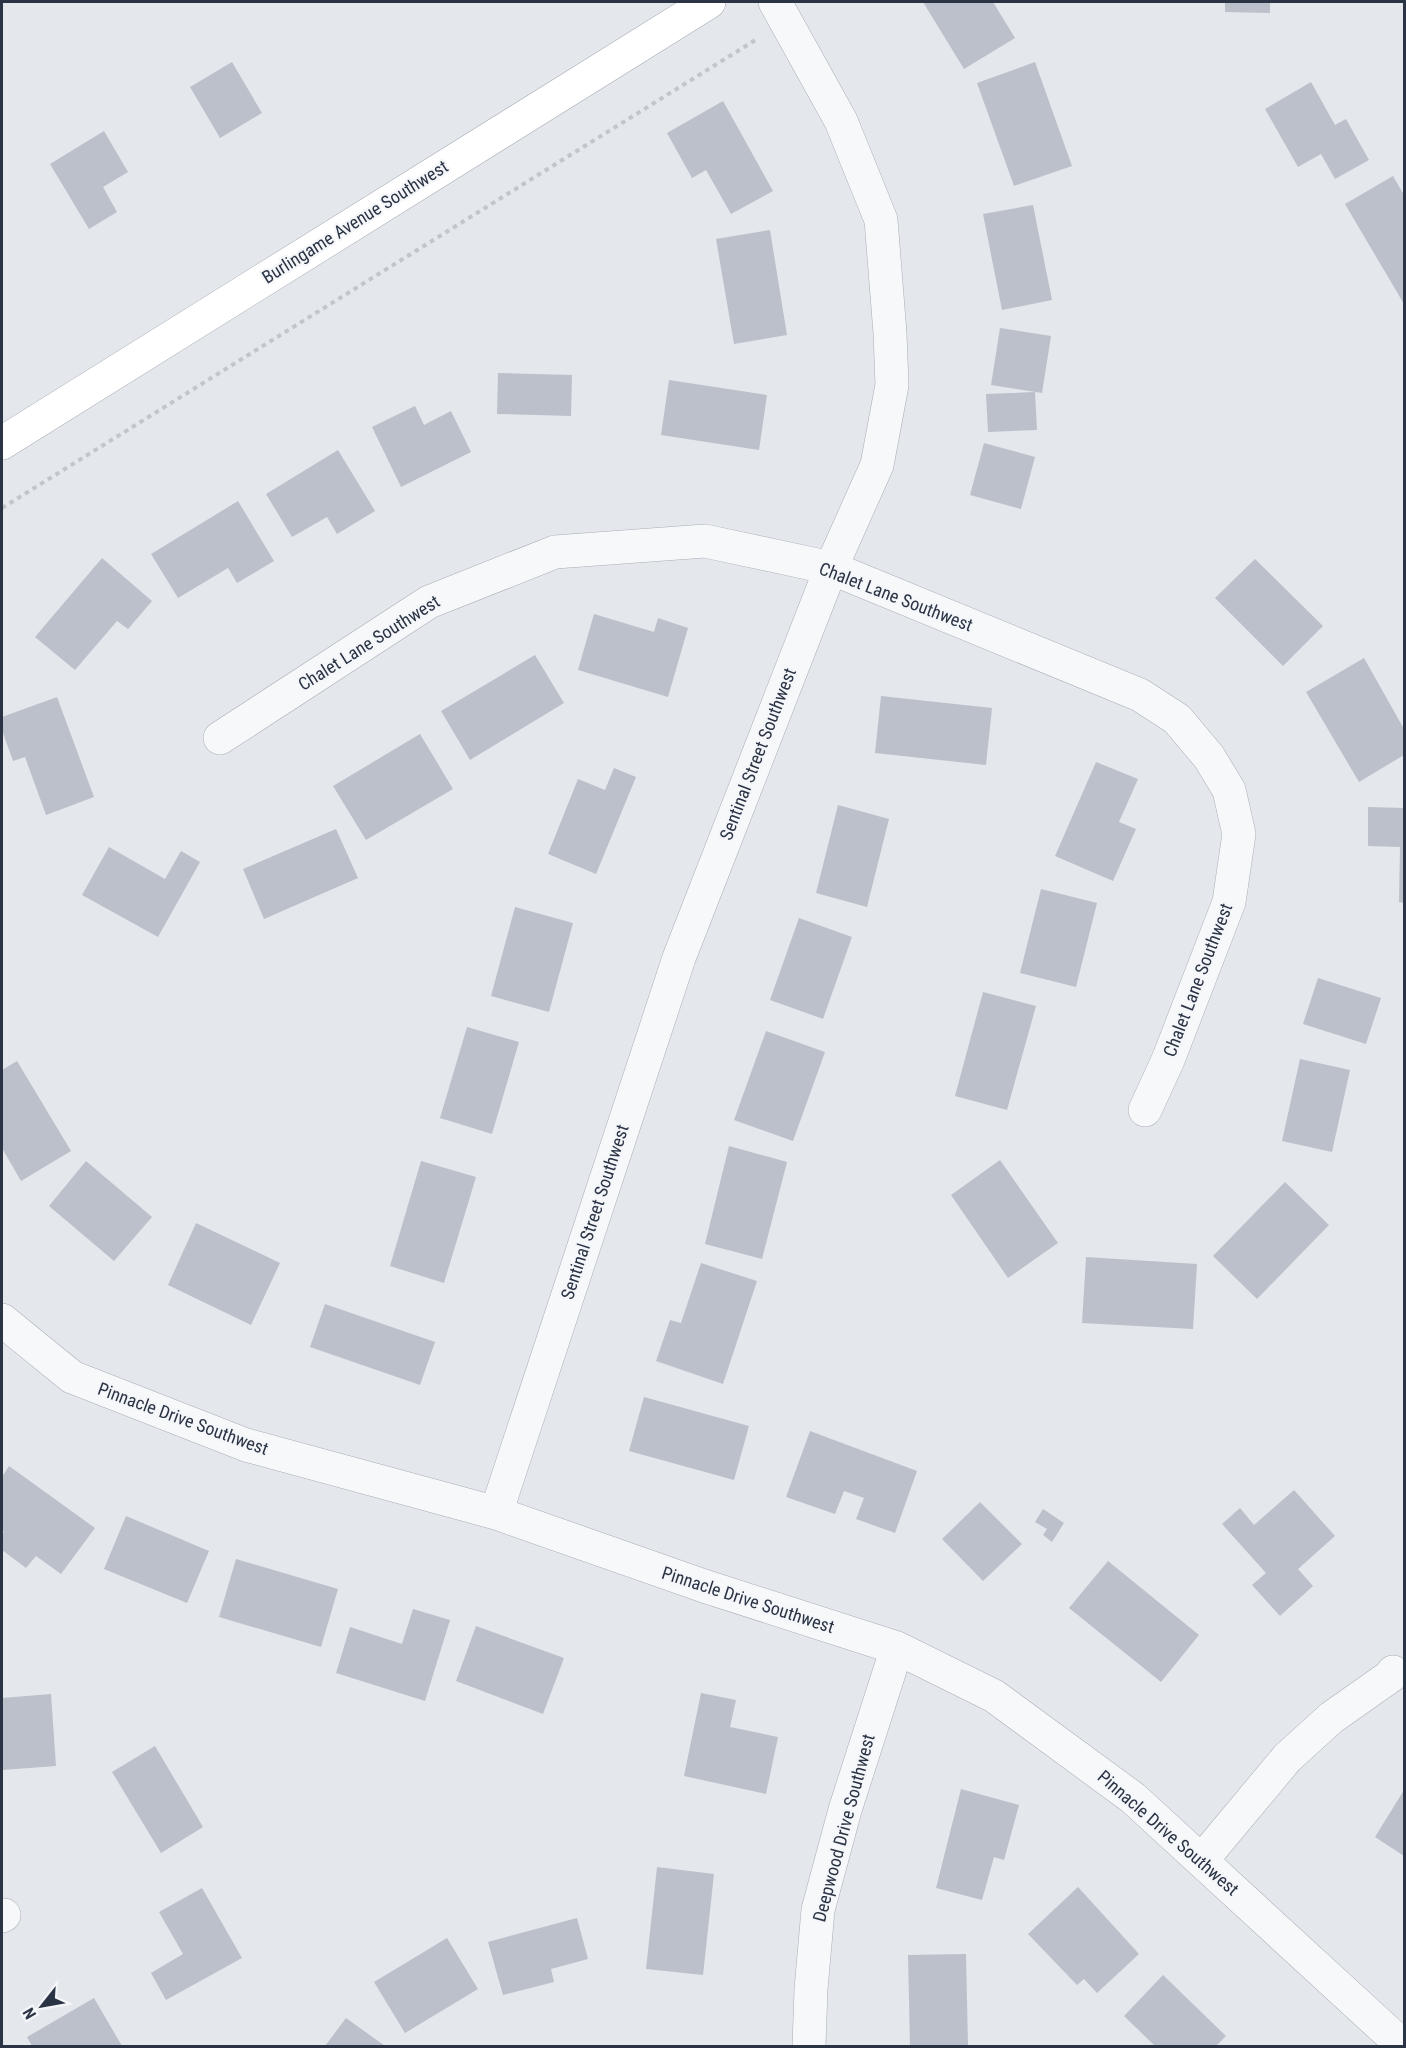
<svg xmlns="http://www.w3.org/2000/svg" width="1406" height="2048" font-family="'Roboto Condensed',sans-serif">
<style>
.building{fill:#bbc0ca}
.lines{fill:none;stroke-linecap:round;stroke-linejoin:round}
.street-casing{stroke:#a9aeb7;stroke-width:34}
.secondary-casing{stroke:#a9aeb7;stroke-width:34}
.path{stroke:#c2c5cb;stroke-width:4;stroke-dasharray:4.5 4.5;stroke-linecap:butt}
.street{stroke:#f7f8fa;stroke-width:33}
.secondary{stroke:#fff;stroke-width:33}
.labels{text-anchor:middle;stroke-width:4.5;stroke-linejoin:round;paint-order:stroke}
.street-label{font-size:18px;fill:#2b3445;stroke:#f4f6f9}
</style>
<rect width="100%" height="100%" fill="#e4e7ec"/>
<path class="building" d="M923 2H993L1015 38 964 69Z
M1225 2H1270V13L1225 12Z
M232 62 262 113 220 138 190 87Z
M1035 62 1072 166 1014 186 977 83Z
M1311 82 1335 125 1346 119 1369 160 1335 179 1321 154 1298 167 1265 109Z
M723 101 773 191 731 214 706 170 692 178 667 133Z
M104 131 128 172 103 187 117 212 89 229 50 164Z
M1393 176 1404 195V304L1345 204Z
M1033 205 1052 300 1002 310 983 214Z
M770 230 787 335 734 344 716 239Z
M1000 328 1051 336 1042 393 991 385Z
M498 373 572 375 571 416 497 414Z
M669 380 767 395 759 450 661 435Z
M1035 392 1037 430 988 432 986 394Z
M415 406 424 425 451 411 471 452 401 487 372 427Z
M984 443 1035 457 1021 509 970 495Z
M338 450 375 511 337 534 327 517 292 537 266 494Z
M238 501 274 561 237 583 228 568 178 598 151 554Z
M102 558 152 601 128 629 117 621 75 670 35 637Z
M1255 559 1323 626 1283 666 1215 598Z
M594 614 654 632 658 618 688 628 668 697 578 670Z
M535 655 564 703 470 760 441 711Z
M1364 658 1404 729V755L1359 782 1306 692Z
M881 696 992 708 986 765 875 753Z
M57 697 94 797 46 815 25 757 13 761 2 730V717Z
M420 734 453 789 366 840 333 786Z
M1096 762 1138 779 1119 822 1136 829 1113 881 1055 856Z
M614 768 636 777 596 874 548 854 578 779 605 790Z
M838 805 889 819 867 907 816 893Z
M1368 807 1404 808V903L1399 902 1400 847 1368 846Z
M336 829 358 878 264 919 243 869Z
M109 847 165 879 181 851 200 862 158 937 82 895Z
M1041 889 1097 903 1076 987 1020 973Z
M515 907 573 923 549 1012 491 996Z
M799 918 852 937 823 1019 770 1000Z
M1318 978 1381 998 1366 1044 1303 1024Z
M983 992 1036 1006 1007 1110 955 1096Z
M467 1027 519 1042 492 1134 440 1118Z
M766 1031 825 1052 793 1141 734 1120Z
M1300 1059 1350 1070 1332 1152 1282 1141Z
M17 1061 71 1151 21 1181 2 1148V1070Z
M729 1146 787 1162 762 1259 705 1244Z
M1000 1160 1058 1243 1008 1278 951 1195Z
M86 1161 152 1217 114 1261 49 1206Z
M421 1161 476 1177 444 1283 390 1266Z
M1285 1182 1329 1225 1257 1299 1213 1256Z
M196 1223 280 1263 251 1325 168 1285Z
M1086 1257 1197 1264 1193 1329 1082 1323Z
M701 1263 757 1281 723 1384 656 1361 670 1320 681 1323Z
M325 1304 435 1342 420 1385 310 1347Z
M644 1397 749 1426 734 1480 629 1451Z
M810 1431 917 1471 895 1533 856 1519 864 1498 844 1491 835 1514 786 1497Z
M9 1466 95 1528 61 1574 36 1556 26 1568 2 1550V1536L4 1532 2 1530V1477Z
M1294 1490 1335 1536 1298 1569 1313 1586 1280 1616 1252 1585 1266 1573 1222 1524 1240 1508 1254 1525Z
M980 1502 1022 1544 983 1581 942 1539Z
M1043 1509 1064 1523 1052 1542 1043 1535 1047 1529 1035 1522Z
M126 1516 209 1551 187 1603 104 1569Z
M236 1559 338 1589 321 1647 219 1617Z
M1108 1561 1199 1635 1161 1682 1069 1608Z
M413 1609 450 1620 425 1701 336 1673 350 1627 402 1644Z
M476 1626 564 1658 543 1714 456 1681Z
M701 1693 736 1700 730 1727 778 1737 766 1794 684 1776Z
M51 1694 56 1766 2 1770V1698Z
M155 1746 203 1827 161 1853 112 1772Z
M961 1789 1019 1805 1004 1860 994 1857 982 1900 936 1888Z
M1404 1790V1856L1375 1837Z
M657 1867 714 1874 703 1975 646 1969Z
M1078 1887 1139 1954 1097 1993 1084 1979 1077 1985 1028 1934Z
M202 1888 242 1958 166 2000 151 1973 183 1954 159 1912Z
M577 1918 588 1959 551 1969 554 1982 503 1995 488 1942Z
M447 1938 478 1989 405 2033 374 1982Z
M966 1954 968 2046H910L908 1955Z
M1163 1975 1226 2036 1216 2046H1155L1124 2016Z
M94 1998 122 2046H32L27 2037Z
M346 2018 385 2046H325Z"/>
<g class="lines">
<defs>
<path id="street" d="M220 738 429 602 555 552 705 541 831 568 1140 695 1177 719 1209 757 1229 790 1239 834 1229 902 1168 1060 1145 1110
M2 1320 72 1377 246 1445 496 1513 704 1586 897 1648 994 1696 1133 1798 1403 2046
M496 1513 679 958 831 568 877 465 892 385 890 333 881 220 841 121 775 2
M1202 1860 1287 1758 1331 1718 1392 1675 1393 1672
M2 1916 4 1915
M809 2046 811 1989 818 1910 845 1810 897 1648"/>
<path id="secondary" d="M2 443 709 2"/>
</defs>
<use href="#street" class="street-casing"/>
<use href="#secondary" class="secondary-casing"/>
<path class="path" d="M2 508 757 39"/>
<use href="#street" class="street"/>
<use href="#secondary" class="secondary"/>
</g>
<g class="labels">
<g class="street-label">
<text transform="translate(355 222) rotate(-32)" y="6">Burlingame Avenue Southwest</text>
<text transform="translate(896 597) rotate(21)" y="6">Chalet Lane Southwest</text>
<text transform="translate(369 643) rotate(-32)" y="6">Chalet Lane Southwest</text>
<text transform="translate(758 754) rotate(-69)" y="6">Sentinal Street Southwest</text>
<text transform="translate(1198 980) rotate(-69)" y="6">Chalet Lane Southwest</text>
<text transform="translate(595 1212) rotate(-72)" y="6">Sentinal Street Southwest</text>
<text transform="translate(183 1419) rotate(20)" y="6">Pinnacle Drive Southwest</text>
<text transform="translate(748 1600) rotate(18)" y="6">Pinnacle Drive Southwest</text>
<text transform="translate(844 1828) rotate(-75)" y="6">Deepwood Drive Southwest</text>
<text transform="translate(1168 1833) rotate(41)" y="6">Pinnacle Drive Southwest</text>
</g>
</g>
<rect width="1406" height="2048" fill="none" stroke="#2b3445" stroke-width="6"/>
<g transform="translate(42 2006) rotate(239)" stroke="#f4f6f9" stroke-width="4.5" paint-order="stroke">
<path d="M0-4.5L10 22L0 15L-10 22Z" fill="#2b3445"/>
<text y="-9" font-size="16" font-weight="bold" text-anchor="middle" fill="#2b3445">N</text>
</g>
</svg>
